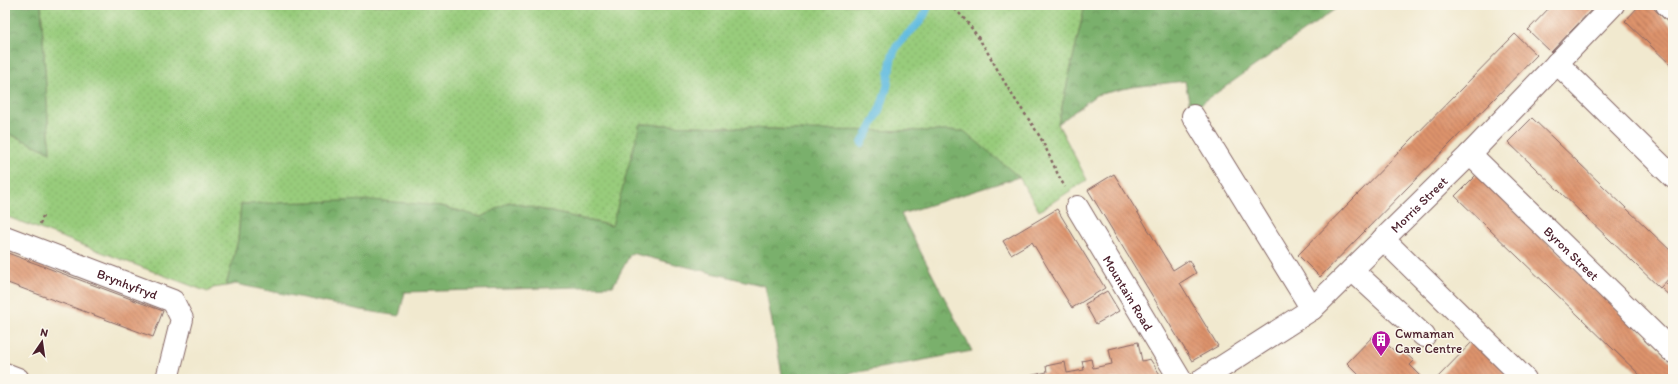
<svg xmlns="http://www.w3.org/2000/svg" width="1678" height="384" font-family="Itim,sans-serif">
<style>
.grass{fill:url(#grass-dots);stroke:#717654}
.forest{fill:url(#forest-crowns);stroke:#62684c}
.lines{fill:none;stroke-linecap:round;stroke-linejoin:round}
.stream{stroke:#62bce0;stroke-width:8}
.building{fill:url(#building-back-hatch)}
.minor-casing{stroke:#846664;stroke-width:24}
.path{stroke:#846664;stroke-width:2.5;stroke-dasharray:3 3;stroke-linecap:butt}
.minor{stroke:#fff;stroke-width:22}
.labels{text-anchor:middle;stroke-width:3;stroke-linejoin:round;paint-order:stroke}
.street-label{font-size:13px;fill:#4a1f2b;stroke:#fbf7ec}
.poi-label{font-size:13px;fill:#4a1f2b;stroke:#fbf7ec;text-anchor:start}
</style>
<defs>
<pattern id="grass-dots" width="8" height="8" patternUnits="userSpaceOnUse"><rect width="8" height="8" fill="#98cc7c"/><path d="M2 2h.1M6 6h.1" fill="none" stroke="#84af6b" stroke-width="1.8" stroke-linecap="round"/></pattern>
<pattern id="forest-crowns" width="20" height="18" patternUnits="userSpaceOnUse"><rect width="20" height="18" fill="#7ab06c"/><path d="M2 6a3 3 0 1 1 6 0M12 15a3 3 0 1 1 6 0" fill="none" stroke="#668f59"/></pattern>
<pattern id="building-back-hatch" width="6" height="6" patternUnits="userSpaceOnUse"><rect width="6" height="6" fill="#dd936c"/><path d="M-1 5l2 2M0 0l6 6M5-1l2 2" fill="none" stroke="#b57759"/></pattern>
</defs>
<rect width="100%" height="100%" fill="#fbf7ec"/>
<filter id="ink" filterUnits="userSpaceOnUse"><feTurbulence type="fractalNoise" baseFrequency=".025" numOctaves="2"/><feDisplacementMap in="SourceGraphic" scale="8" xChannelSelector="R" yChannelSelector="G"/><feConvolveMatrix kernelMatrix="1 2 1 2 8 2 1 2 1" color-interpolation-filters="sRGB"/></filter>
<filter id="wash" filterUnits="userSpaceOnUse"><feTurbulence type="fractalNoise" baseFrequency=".012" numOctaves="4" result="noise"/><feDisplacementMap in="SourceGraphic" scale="16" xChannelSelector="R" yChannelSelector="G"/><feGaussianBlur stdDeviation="0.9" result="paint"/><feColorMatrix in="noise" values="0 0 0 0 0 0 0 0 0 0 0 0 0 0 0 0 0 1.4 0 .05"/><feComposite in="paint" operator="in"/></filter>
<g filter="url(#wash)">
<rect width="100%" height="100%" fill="#f1e9cf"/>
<path class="grass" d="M41 5H1085L1058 124 1087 180 1039 211 1019 177 800 130 641 124 613 226 509 202 481 217 441 206 241 204 238 240 226 286 213 288 208 292 5 216V132L50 152Z"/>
<path class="forest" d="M5 5H41L50 152 5 132Z
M1085 5H1341L1191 111 1185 81 1132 87 1096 95 1058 124Z
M640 124 800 130 964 131 1019 177 901 214 972 351 821 379H783L765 286 631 253 613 286 405 292 399 316 361 310 236 284 226 286 238 240 241 204 372 200 441 206 481 217 509 202 612 226Z"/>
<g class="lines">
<path class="stream" d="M862 143C873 125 882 107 887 87 890 72 889 56 899 43 910 30 924 23 928 5"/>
</g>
<g id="blocks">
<path class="building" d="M1552 5H1596L1551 52 1528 30Z
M1640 5H1650L1673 27V67L1625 21Z
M1515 34 1537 55 1320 277 1298 255Z
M1532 118 1673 253V274L1660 288 1508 142Z
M1114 174 1173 270 1189 260 1196 273 1180 283 1218 346 1192 361 1088 190Z
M1477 174 1673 364V379H1644L1455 196Z
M1057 209 1105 288 1072 308 1032 242 1011 254 1003 241Z
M5 252 163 311 153 337 5 282Z
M1673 278V299L1662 289Z
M1107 291 1119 311 1096 324 1085 304Z
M1375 334 1398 354 1402 350 1414 361 1410 365 1424 379H1363L1347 363Z
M1475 339 1512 379H1436Z
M1138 342 1142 361 1150 359 1163 379H1015L1047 372 1046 366 1065 362 1067 373 1084 370 1082 361 1091 359 1093 368 1112 364 1109 349Z"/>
</g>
</g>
<g filter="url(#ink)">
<use href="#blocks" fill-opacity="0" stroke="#846664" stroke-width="1"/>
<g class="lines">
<defs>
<g id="minor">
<path d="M1667 5 1673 11"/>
<path d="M1557 63 1673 177"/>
<path d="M1193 116 1312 309"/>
<path id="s1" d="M1470 154 1673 352"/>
<path id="s2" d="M1077 207 1180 379"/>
<path id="s3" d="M5 237 173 301 182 319 167 379"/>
<path d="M1383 239 1525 379"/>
<path d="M1352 270 1424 336"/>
<path d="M5 374 18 379"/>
<path id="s4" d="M1203 379 1312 309 1470 154 1613 5"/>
</g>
</defs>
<use href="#minor" class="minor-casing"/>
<path class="path" d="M950 5C975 25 992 61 1008 88 1018 105 1030 120 1040 137 1049 153 1055 171 1065 187
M40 224 43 216"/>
<use href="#minor" class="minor"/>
</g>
</g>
<defs>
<symbol id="building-pin" viewBox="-11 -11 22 30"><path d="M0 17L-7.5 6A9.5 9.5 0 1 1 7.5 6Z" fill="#b5179e" stroke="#fbf7ec"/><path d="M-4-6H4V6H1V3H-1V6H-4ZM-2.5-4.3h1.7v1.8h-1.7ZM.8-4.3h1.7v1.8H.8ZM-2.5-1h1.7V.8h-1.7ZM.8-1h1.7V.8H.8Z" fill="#fff"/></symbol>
</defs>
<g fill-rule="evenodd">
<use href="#building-pin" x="1370" y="329" width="22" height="30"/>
</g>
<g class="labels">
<g class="street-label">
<text dy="5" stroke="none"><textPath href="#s4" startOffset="279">Morris Street</textPath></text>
<text dy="5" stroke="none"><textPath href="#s1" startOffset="142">Byron Street</textPath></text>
<text dy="5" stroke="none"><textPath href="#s3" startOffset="131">Brynhyfryd</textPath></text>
<text dy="5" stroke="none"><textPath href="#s2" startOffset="100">Mountain Road</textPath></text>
</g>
<g class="poi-label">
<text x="1395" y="338">Cwmaman<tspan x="1395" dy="15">Care Centre</tspan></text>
</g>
</g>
<rect width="1678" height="384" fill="none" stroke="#fbf7ec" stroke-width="20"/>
<g transform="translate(42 342) rotate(13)" stroke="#fbf7ec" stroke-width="3" paint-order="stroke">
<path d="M0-3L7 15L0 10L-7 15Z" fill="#4a1f2b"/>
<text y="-6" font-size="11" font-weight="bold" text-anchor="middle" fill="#4a1f2b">N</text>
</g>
</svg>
